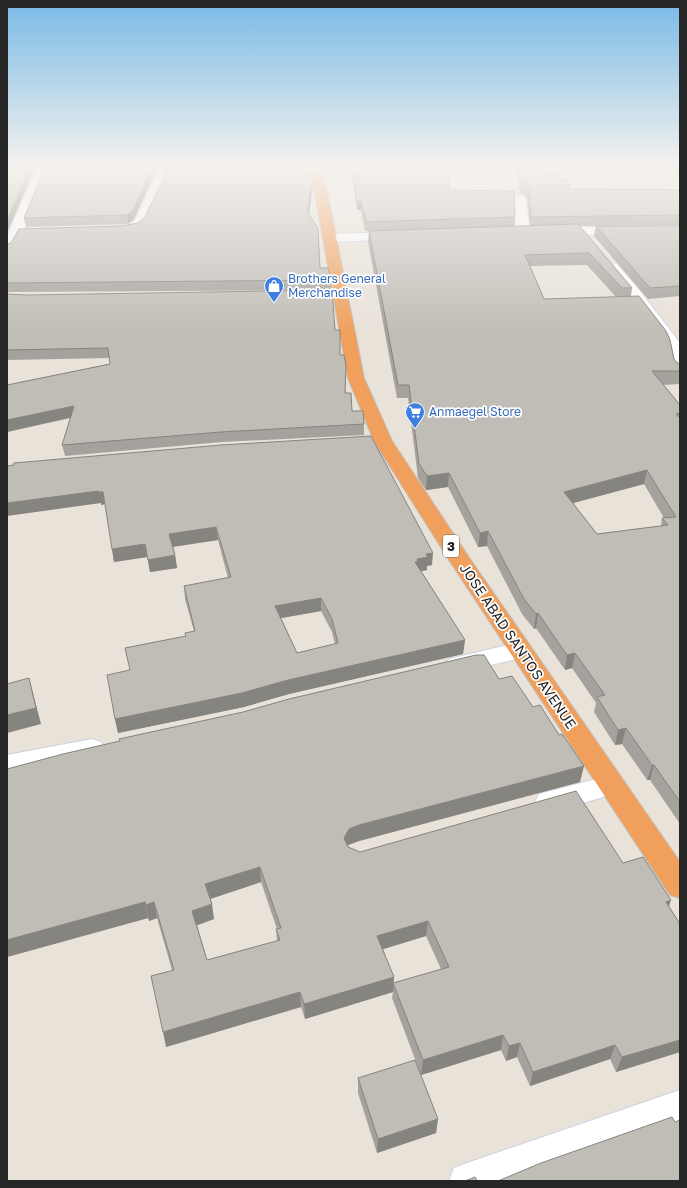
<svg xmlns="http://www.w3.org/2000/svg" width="687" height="1188" font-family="'Golos Text',sans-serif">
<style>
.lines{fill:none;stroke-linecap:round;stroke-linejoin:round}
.street-casing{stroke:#ced1df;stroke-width:2}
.highway-casing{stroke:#c2c2c2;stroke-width:2}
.street{fill:#fff;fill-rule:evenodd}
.highway{fill:#f0a05c;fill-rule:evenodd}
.wall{fill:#a5a29d;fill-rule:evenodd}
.shaded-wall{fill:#86847f}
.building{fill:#c0bcb6;stroke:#86847f;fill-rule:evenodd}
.labels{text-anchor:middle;stroke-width:3.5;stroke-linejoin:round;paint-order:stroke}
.far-shop-label{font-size:12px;fill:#366cbe;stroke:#fff;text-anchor:start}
.shield{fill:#fff;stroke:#676767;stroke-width:1}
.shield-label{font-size:13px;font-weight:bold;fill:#262626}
.street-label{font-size:14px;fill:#262626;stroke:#fff}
</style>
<rect width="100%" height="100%" fill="#e8e2d9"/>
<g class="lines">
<defs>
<path id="street" d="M37 166H49L23 233 12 252 7 253V237Z
M160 166H172L145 225C135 233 121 236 108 233L107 230 108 227 129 224 135 220Z
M520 195 524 196 526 199 530 232 528 235H518L516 232 514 199 516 196Z
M680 226V234L553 235 548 234 547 231 548 228 553 227Z
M399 232 404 233 406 236 404 239 330 242 325 241 323 238 325 235 330 234Z
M612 263 617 264 640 291 680 343V376L674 374 672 371 668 348 605 267 607 264Z
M521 642 529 644 533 650 529 656 457 673 449 671 445 665 449 659Z
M92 739 101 742 105 749 101 756 7 775V755Z
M611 775 620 778 624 785 620 792 549 813 539 810 535 802 539 794Z
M680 1090V1124L519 1181H449L454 1168 467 1163Z"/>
<path id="highway" d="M310 166H322L364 378 392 441 470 559 680 862V898L670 895 451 563 374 441 348 378Z"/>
</defs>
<use href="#street" class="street-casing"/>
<use href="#highway" class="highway-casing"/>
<use href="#street" class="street"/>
<use href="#highway" class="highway"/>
</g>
<path class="wall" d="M158 166 134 219 128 224 26 227 24 218Z
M351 166H447L450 190 515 217 514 226H530L527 199 524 195 520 194 516 166H545L548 175 559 179 570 189 680 190V225L606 226H680V296L648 299 594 236 596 226H579L632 288 631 296 674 359 676 362 680 364V384L663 385 680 405V824L650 780H647L622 744 615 745 594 712 596 703 572 668 565 670 536 628 534 629 522 614 487 546 478 547 448 487 426 490 418 478 408 398H397L368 242 369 231H365L361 210H357ZM587 265 616 297 544 299 530 266ZM644 484 664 518H662L661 526 597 534 573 503Z
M313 184V192H312L309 214 320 268 331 280V290L7 292V244L121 226 138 223Z
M7 294 335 330 346 393 352 411 364 424V435L222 442 65 456 62 445 71 418 7 432V385L110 364V358L7 360Z
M7 466 432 565 427 566V570L421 571 465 640 463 654 289 694 244 707 118 733 115 719 130 670 125 648 186 636 185 633 194 631 185 599 184 586 228 578 218 540 173 547 175 555 177 568 150 572 147 557 114 562 105 504 101 505V503ZM321 611 332 632 335 644 297 653 281 618Z
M499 679 580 782 359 841 348 845V847L360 852 623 863 669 906 680 924V1052L616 1072 610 1059 530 1086 517 1057 506 1061 501 1050 421 1075 392 998 393 992 305 1019 301 1007 166 1047 172 970 157 918 149 921 148 918 7 957V769ZM261 882 277 929H276L277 941 207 960 197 925 214 919 210 899ZM426 936 441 969 394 983 383 949Z
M358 1078 438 1119 436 1133 377 1153 358 1093Z"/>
<path class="shaded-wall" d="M31 166H36L7 233V220Z
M153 166H158L134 219 128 224 127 215Z
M311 184 312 192 308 221V212Z
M357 201H361V210H357Z
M74 406 76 416 7 432V420Z
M647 470 644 484 562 506 564 492Z
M449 473 448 487 426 490 427 476Z
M98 491 103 492 105 504 101 505V503L7 516V503Z
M216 527 218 540 171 547 169 534Z
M488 531 487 546 478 547 480 533Z
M145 544 147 557 114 562 112 549Z
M433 553 432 565 427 566V570L418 572 415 562 417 559 426 554Z
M175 555 177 568 150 572 148 560Z
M321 598V611L276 619 275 606Z
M538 613 536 628 534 629 536 614Z
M465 640 463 654 289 694 244 707 118 733 115 719Z
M575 653 572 668 565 670 567 655Z
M29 678 41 724 7 733V715Z
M626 728 622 744 615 745 618 730Z
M652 765H654L650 780H647Z
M584 766 580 782 359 841 348 845 344 853V838L349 829 359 825Z
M260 867 261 882 207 900 205 884Z
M671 900 666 916V902Z
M145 902 148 918 7 957V940Z
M154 902 157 918 149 921 146 905Z
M212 904 214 919 195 926 192 911Z
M428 921 426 936 377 951V936Z
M394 977 393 992 305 1019 304 1004Z
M300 992 301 1007 166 1047 163 1032Z
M503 1035 501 1050 421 1075 423 1060Z
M680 1040V1052L616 1072 622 1057Z
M520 1043 517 1057 506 1061 509 1046Z
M615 1045 610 1059 530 1086 533 1072Z
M438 1119 436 1133 377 1153 378 1139Z"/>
<path class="building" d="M7 166H31L7 220Z
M46 166H153L133 210 127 215 24 218Z
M169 166H310L313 184H311L308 212 318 229 320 268H328L331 280 7 283V244L11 243 19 229 121 226 138 223 145 217Z
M352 166H447L450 190 514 191 515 217 366 222 361 201H357Z
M518 166H545L548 175H558L559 179H567L570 189 680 190V215L531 217 529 190 525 185 521 184Z
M578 224 632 288H622L589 253 525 255 544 299 639 296 666 331 670 340 674 359 676 362 680 364V371H652L680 405V413L676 414 680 418V802L654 765H652L626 728 618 730 597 697 605 695 575 653 567 655 538 613 536 614 524 599 488 531 480 533 449 473 427 476 419 464 409 385H398L369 231ZM647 470 676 517 662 518 668 525 597 534 564 492Z
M596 226H680V286L650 288Z
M332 290 335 330H340V355H344L346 366 345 393H351L352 411H363L364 424 221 432 62 445 74 406 7 420V385L110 364 108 348 7 350V294L27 295Z
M371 436 433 553 426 554 428 557 417 559 418 561 415 562 465 640 288 680 242 693 115 719 107 675 130 670 125 648 186 636 185 633 195 631 184 586 231 577 216 527 169 534 175 555 148 560 145 544 112 549 103 492H99L98 491 7 503V466L14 465V463L221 445ZM321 598 332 619 338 643 297 653 275 606Z
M476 655H484L499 679 512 676 533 707 540 705 559 735 562 734 584 766 359 825 349 829 344 838 348 847 360 852 576 791 623 863 643 857 671 900 666 902 680 924V1040L622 1057 615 1045 533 1072 520 1043 509 1046 503 1035 423 1060 393 983 449 967 428 921 377 936 394 977 304 1004 300 992 163 1032 151 976 174 970 154 902 146 905 145 902 7 940V769L63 754 120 741 119 739 243 712 289 699ZM260 867 281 928 276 929 280 940 207 960 192 911 212 904 205 884Z
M29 678 36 708 7 715V684Z
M415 1060 438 1119 378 1139 358 1078Z
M672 1117 675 1122 680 1120V1181H498L541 1163Z
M475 1177 477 1181H465Z"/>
<linearGradient id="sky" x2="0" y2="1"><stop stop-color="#79bae6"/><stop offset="0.5" stop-color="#f5f2ee"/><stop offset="1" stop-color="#f5f2ee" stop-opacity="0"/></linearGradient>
<rect width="687" height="333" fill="url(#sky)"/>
<defs>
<symbol id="shop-pin" viewBox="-11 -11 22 30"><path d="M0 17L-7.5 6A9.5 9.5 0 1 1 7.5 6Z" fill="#3f7fe0" stroke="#fff"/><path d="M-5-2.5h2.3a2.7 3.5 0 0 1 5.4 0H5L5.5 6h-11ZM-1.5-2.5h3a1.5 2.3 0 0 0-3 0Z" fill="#fff"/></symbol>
<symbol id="supermarket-pin" viewBox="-11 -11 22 30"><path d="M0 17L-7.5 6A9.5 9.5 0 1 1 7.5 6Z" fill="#3f7fe0" stroke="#fff"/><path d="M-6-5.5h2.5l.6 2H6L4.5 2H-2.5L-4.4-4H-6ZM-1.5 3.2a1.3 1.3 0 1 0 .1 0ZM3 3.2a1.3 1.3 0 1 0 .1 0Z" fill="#fff"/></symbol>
</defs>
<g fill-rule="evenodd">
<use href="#shop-pin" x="263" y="275" width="22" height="30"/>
<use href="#supermarket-pin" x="404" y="401" width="22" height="30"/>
</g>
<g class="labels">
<g class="far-shop-label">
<text x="288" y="283">Brothers General<tspan x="288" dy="14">Merchandise</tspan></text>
<text x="429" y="416">Anmaegel Store</text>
</g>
<rect class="shield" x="443" y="535" width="16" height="22" rx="3"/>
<g class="shield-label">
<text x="451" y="551">3</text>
</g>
<g class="street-label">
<text transform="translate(518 646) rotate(56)" y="5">JOSE ABAD SANTOS AVENUE</text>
</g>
</g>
<rect width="687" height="1188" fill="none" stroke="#262626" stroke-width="16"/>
</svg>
